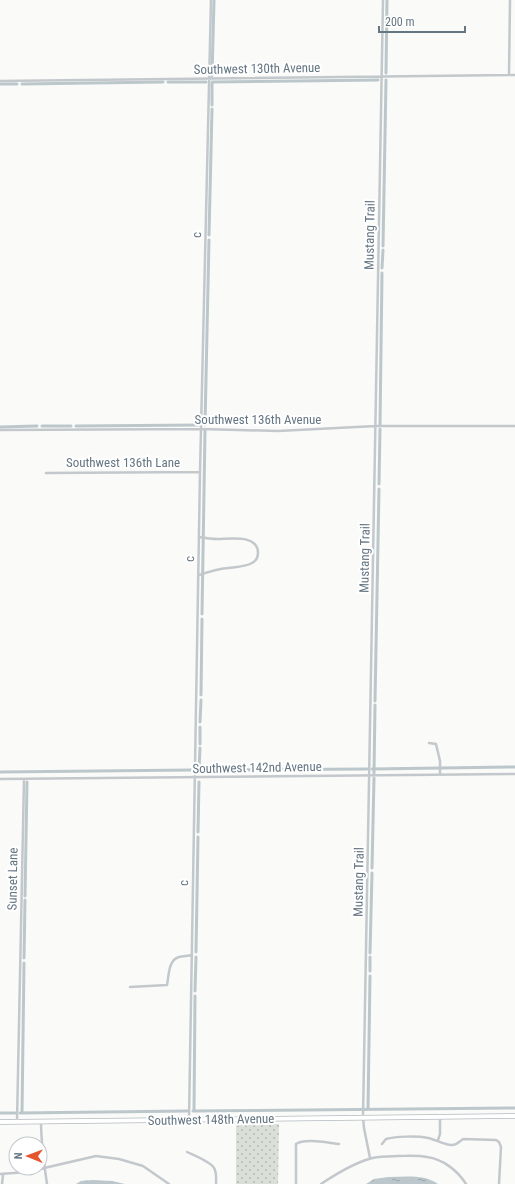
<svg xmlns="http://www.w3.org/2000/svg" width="515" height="1184" font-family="'Roboto Condensed',sans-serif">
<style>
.grass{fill:url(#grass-dots)}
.water{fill:url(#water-ripples)}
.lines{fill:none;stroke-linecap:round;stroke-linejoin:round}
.canal{stroke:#bbc7cb;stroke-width:3}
.secondary-casing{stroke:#b3babf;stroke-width:5.5}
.street{stroke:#c3c8cc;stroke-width:2.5}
.secondary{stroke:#fff;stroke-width:4}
.labels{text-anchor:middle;stroke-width:4;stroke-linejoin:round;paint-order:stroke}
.street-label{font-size:13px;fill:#657683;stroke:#fff}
</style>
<defs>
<pattern id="grass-dots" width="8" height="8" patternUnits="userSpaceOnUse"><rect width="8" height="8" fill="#dadfd7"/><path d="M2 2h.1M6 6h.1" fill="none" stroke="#b4b9b4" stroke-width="1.8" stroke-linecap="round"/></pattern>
<pattern id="water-ripples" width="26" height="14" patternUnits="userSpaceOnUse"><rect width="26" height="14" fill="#bbc7cb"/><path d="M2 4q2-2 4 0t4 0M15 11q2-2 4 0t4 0" fill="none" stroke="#9ca6aa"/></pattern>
</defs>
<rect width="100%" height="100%" fill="#fafaf8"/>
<path class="grass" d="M279 1124 278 1184H236V1125Z"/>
<path class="water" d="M388 1177C405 1177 424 1174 438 1184H366L374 1179Z
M93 1180 112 1181 125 1184H76L81 1181Z"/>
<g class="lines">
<path class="canal" d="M386 73 387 0
M212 76 214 0
M168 82H206
M0 84H17
M22 84 163 82
M212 105V82L378 80
M209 235 212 109
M383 246 386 80
M382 268 383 250
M205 425 209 240
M380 425 382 273
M42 426H71
M76 426 199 425
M0 427 37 426
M379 484 380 429
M202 614 205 431
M201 695 202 619
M375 701 379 489
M200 722 201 700
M200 744V727
M200 748 199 770 367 769
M372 769 515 767
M0 772 192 770
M374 773 375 705
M198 832 199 782
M372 868 374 778
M25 896 27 782
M196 952 198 837
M370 953 372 873
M24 958 25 900
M370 971V957
M195 991 196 957
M368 1109 370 976
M193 1111 515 1108
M194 1111 195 996
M0 1113H15
M20 1113 187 1111
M22 1113 24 963"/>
<defs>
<path id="secondary" d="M0 1122 515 1116"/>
</defs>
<use href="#secondary" class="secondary-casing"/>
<path class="street" d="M509 75 510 0
M0 81 515 75
M0 430 202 429 278 431 376 426H515
M46 473 200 472
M199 575C208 572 218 569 228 568 236 567 245 567 252 563 256 561 258 557 258 553 258 534 230 539 217 539 211 539 205 538 199 537
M429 743 436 744 440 761V775
M0 779 515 774
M130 987 167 985C169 976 168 960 179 957 183 956 188 956 192 955
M189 1119 200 472 211 0
M17 1122 24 779
M41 1122C41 1143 44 1163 47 1184
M438 1140 440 1134V1117
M382 1144 386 1139C396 1136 417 1136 428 1138 434 1139 447 1146 452 1145 457 1145 459 1142 463 1139L496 1140 499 1142 501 1147 499 1184
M187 1152C193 1155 211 1162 214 1168 217 1173 216 1179 216 1184
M370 1158 364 1128 363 1117 383 0
M0 1174 27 1172 96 1156 119 1159 143 1166 169 1184
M2 1184 3 1175
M296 1184V1144C305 1138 328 1143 339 1144
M321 1184C336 1174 352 1164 369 1159 378 1156 388 1157 397 1156 407 1156 417 1155 427 1157 443 1159 458 1171 466 1184"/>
<use href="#secondary" class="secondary"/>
</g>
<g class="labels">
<g class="street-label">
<text transform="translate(257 68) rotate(-1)" y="5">Southwest 130th Avenue</text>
<text transform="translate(196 235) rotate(-89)" y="5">c</text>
<text transform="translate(369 235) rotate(-89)" y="5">Mustang Trail</text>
<text x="258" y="424">Southwest 136th Avenue</text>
<text x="123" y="467">Southwest 136th Lane</text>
<text transform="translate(364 558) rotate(-89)" y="5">Mustang Trail</text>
<text transform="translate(189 559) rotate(-89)" y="5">c</text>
<text transform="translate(257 767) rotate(-1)" y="5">Southwest 142nd Avenue</text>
<text transform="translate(12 879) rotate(-89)" y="5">Sunset Lane</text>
<text transform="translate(358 882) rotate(-89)" y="5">Mustang Trail</text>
<text transform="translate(183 883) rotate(-89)" y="5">c</text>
<text transform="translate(211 1119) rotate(-1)" y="5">Southwest 148th Avenue</text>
</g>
</g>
<g transform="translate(28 1156) rotate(271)"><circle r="19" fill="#ffffff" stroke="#c1c8cd"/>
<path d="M0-3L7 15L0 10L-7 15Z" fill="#e4572e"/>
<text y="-6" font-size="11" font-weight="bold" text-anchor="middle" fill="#657683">N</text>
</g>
<path d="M379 26v6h86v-6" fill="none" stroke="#657683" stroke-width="2"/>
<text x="385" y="26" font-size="12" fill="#657683" stroke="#ffffff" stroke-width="3" paint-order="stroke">200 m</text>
</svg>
